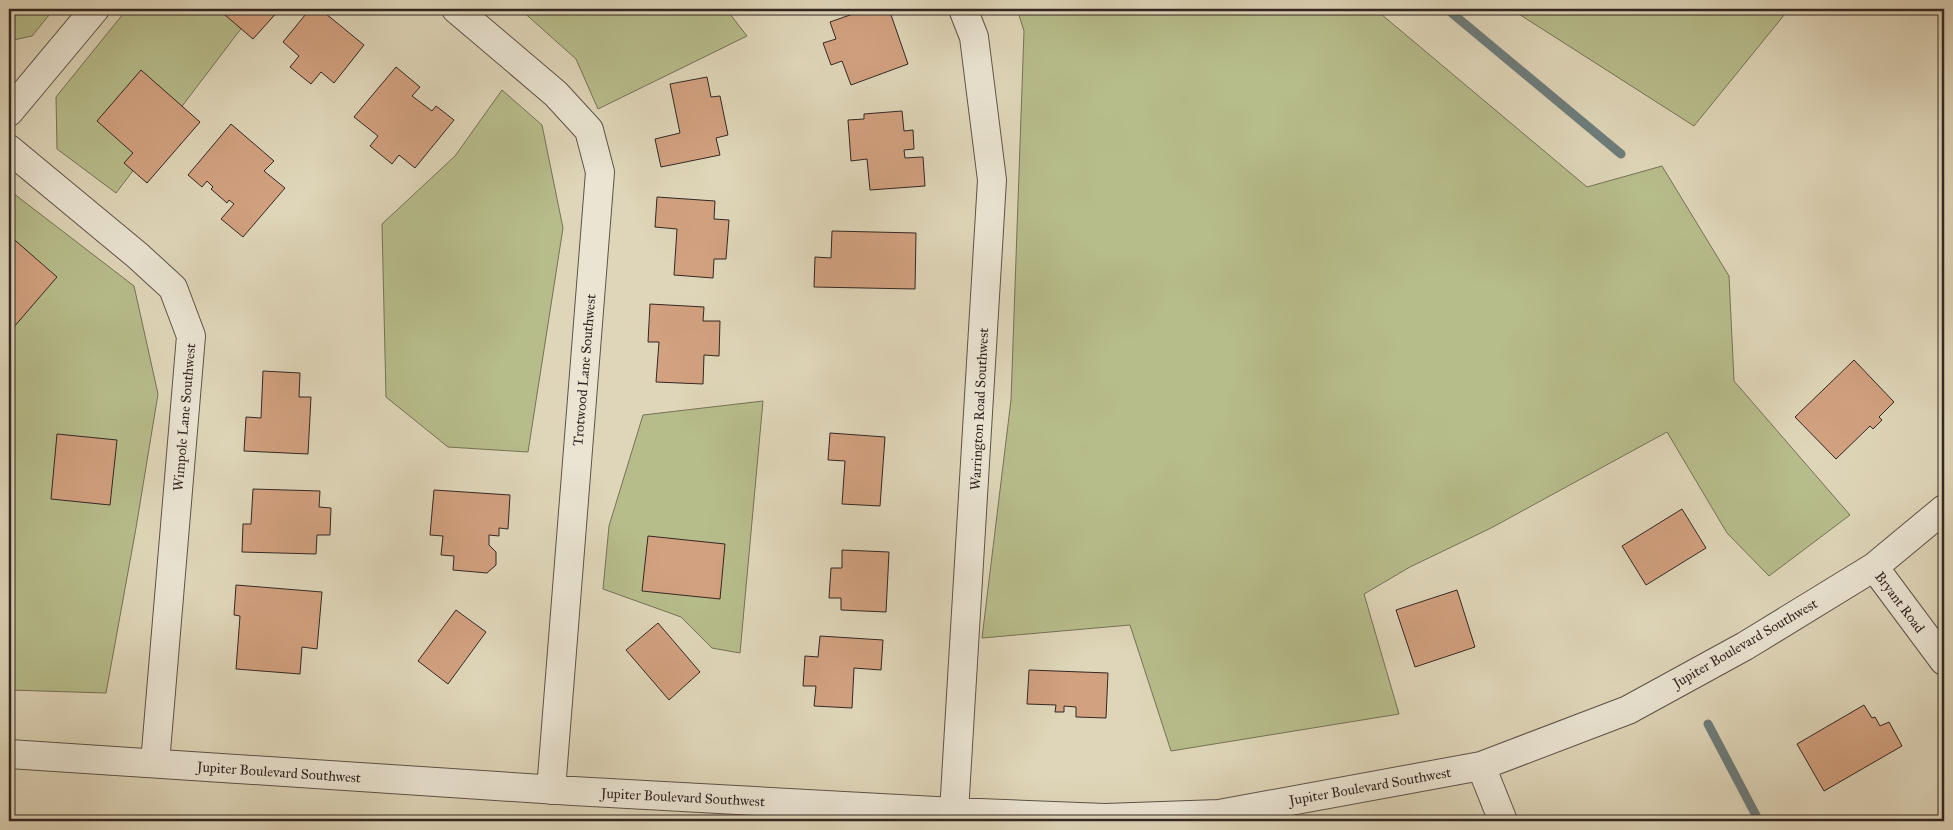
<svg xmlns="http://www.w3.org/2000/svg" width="1953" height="830" font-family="'IM FELL Great Primer',serif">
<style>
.green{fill:#b7bc8b;stroke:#757257}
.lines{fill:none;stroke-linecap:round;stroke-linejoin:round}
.stream{stroke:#6e7d7c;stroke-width:9}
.building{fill:#d2a180;stroke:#332723}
.minor-casing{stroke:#5e5348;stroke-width:30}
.minor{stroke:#eae4d2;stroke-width:28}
.labels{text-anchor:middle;stroke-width:4;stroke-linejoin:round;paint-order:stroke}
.street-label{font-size:14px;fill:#332723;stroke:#eae4d2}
</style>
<rect width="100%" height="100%" fill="#dfd6b9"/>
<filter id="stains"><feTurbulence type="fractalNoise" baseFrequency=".004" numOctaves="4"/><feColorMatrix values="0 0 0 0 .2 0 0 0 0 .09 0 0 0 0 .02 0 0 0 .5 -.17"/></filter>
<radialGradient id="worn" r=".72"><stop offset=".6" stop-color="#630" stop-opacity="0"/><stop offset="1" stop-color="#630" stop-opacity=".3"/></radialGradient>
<path class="green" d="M9 9H54L32 36 9 41Z
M127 9H256L116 193 57 149 56 97Z
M520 9H726L747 36 598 109 576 59Z
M1017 9H1375L1587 187 1662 166 1729 276 1734 381 1850 515 1769 576 1727 533 1667 432 1491 528 1410 567 1364 594 1399 714 1171 751 1130 625 982 638 1011 400 1024 31Z
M1511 9H1789L1694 126Z
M502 90 542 125 563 228 528 452 448 447 386 397 382 224 455 156Z
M9 190 134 286 158 394 136 528 106 693 9 690Z
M763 401 740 653 712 648 681 617 603 589 609 526 643 415Z"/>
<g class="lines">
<path class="stream" d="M1447 9 1621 154
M1708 724 1759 821"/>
</g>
<path class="building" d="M218 9H280L253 39Z
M310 9H320L364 45 334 83 321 72 311 84 290 67 299 56 283 42Z
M867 9H889L908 64 851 85 842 61 831 65 823 43 836 39 830 22Z
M396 67 420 87 412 96 432 111 436 106 454 120 415 168 399 155 392 164 370 146 378 136 354 117Z
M141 70 200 122 147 183 124 163 133 153 97 121Z
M707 77 711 97 720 96 728 135 716 138 720 155 661 167 655 139 680 133 670 84Z
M902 111 904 131 913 130 914 149 904 150 905 158 923 157 925 186 870 190 867 159 851 161 848 120 864 119V114Z
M231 124 274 161 264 171 285 188 243 237 221 219 234 204 229 200 227 203 211 189 213 187 207 181 202 187 188 175Z
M657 197 715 201 714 219 729 220 726 259H714L713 278 674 275 677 229 655 227Z
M832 231 916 233 915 289 814 287 815 257 831 258Z
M9 235 57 277 13 328 9 325Z
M650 304 704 307 703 321H720L719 356 704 355 703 384 656 382 659 342H648Z
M1854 360 1894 402 1879 417 1882 420 1873 429 1870 426 1836 459 1795 417Z
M263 371 300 373 299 397H311L308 454 244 451 246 417 261 418Z
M830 433 885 437 880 506 842 504 845 461 828 460Z
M57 434 117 440 110 505 51 499Z
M253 489 320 491 319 507 331 508 330 535H317L316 554 242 552 243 524H251Z
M434 490 510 495 508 529 499 528V536L489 535V545L496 552V565L487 573 453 570 454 556 441 555 443 536 430 535Z
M1682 509 1706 548 1646 585 1622 546Z
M648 536 725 544 720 599 642 591Z
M842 550 889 552 886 612 841 610V598H829L831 568H842Z
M236 585 322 592 317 649 302 647 300 674 236 669 240 616 234 615Z
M1457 590 1475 647 1415 667 1396 610Z
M456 610 486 632 448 684 418 661Z
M658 623 700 672 669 700 626 650Z
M820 636 883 640 881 670 854 668 852 708 814 706 816 686H803L805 656 818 657Z
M1029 670 1108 673 1106 718 1076 717V707L1064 706V712H1055L1056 705 1027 704Z
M1864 705 1872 718 1875 717 1880 726 1889 722 1902 746 1824 791 1797 744Z"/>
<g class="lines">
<defs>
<path id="minor" d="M456 9 556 94 589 130 600 172 551 790
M9 112 95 9
M9 149 137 255 173 288 191 336 155 763
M1874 567 1944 661
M9 754 573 791 954 812 1105 818 1219 814 1481 766 1628 710 1745 646 1874 567 1944 509
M1481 766 1503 821
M954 812 992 180 974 37 963 9"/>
</defs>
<use href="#minor" class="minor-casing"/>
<use href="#minor" class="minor"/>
</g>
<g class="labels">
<g class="street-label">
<text transform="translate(584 370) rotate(-85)" y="5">Trotwood Lane Southwest</text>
<text transform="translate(979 409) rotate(-87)" y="5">Warrington Road Southwest</text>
<text transform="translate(184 417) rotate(-85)" y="5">Wimpole Lane Southwest</text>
<text transform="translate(1900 602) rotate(53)" y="5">Bryant Road</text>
<text transform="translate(1745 643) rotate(-30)" y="5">Jupiter Boulevard Southwest</text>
<text transform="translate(279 772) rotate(4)" y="5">Jupiter Boulevard Southwest</text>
<text transform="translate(1370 786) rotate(-10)" y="5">Jupiter Boulevard Southwest</text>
<text transform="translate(683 797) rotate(3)" y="5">Jupiter Boulevard Southwest</text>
</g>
</g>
<rect width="1953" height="830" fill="none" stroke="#dfd6b9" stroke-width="30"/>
<rect x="10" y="10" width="1933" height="810" fill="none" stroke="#332723" stroke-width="2.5"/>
<rect x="15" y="15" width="1923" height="800" fill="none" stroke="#332723"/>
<rect width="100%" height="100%" filter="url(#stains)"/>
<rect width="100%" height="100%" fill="url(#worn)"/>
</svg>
